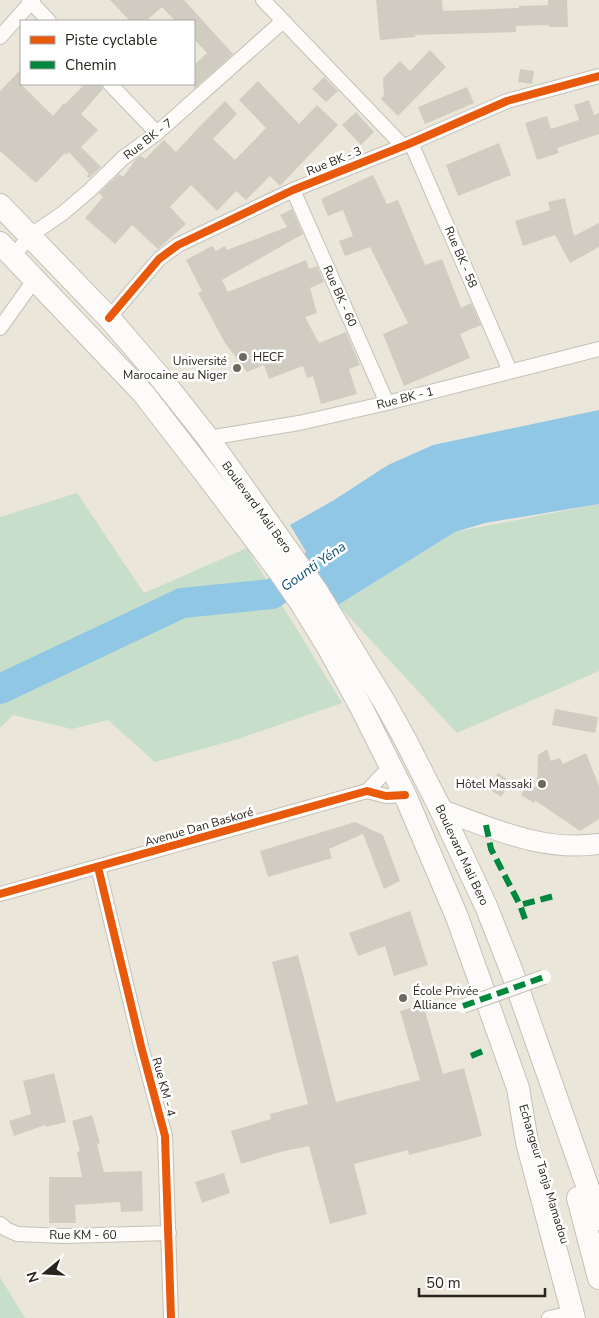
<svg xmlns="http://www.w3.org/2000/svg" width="599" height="1318" font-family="'Nunito Sans',sans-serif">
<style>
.green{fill:#c6deca}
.water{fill:#90c7e4}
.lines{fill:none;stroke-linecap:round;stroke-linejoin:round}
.river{stroke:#90c7e4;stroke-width:30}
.building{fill:#d1ccc2}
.street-casing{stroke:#c4c1b7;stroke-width:16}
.secondary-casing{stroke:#c4c1b7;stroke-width:22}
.primary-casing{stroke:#c4c1b7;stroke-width:24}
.street{stroke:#fcfbf9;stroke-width:14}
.secondary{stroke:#fcfbf9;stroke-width:20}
.primary{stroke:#fcfbf9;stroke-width:22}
.street-bridge-casing{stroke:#c4c1b7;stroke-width:16;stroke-linecap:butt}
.street-bridge{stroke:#fcfbf9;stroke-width:14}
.quiet{stroke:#00873e;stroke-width:6;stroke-dasharray:12 6;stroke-linecap:butt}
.cycleway-casing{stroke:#fff;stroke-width:11}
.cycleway{stroke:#e8590c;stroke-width:8}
.poi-dot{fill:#6d695f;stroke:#fff;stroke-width:2}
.labels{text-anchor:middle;stroke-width:5;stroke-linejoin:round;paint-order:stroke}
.street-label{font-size:12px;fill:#29251d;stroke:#fff}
.poi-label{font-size:12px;fill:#29251d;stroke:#fff;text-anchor:start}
.water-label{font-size:14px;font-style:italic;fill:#0c4e6d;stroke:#fff}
</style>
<rect width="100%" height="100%" fill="#ebe6da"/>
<path class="green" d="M77 493 144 593 247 548 342 703 238 739 155 762 108 720 72 729 13 715 0 728V517Z
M599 504V671L457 733 338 605 455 532Z
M0 1276 1 1279 25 1318H0Z"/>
<path class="water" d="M599 410V504L485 523 455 532 338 605 290 525 334 500 388 465 433 445Z"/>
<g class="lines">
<path class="river" d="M0 689 182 603 272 594 348 541"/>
</g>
<path class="building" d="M110 0H184L233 54 194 89V65L207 53 194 39V21H175L162 7 146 21H130Z
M376 0H442L443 11 519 8V6L548 5V0H567L568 27H549V25L516 26V32L414 35 416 37 380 40Z
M430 50 446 67 398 116 381 99 384 95 383 78 400 61 410 71Z
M21 69V84L53 116 64 103 65 104 85 84H101L103 89 81 114 98 130 81 147 101 167 89 178 87 176 89 174 69 152 67 155 65 153 36 183 0 151V91Z
M520 69 534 71 532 84 518 82Z
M324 77 338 91 326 102 312 89Z
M258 81 299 124 317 105 338 125 280 186 270 176 246 200 236 191 217 211 191 185 170 207 186 224 158 249 132 225 115 244 85 218 103 197 99 193 119 174 123 177 136 159 141 156 145 159 164 140 176 152 201 125 225 101 237 114 213 139 235 160 266 128 239 100Z
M467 87 474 103 425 124 418 107Z
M589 100 594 115 599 113V134L557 148 559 153 537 160 525 123 547 116 551 129 579 120 574 105Z
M356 112 374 132 361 145 342 125Z
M499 143 511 175 458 196 446 165Z
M373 175 387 204 398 200 425 265 442 259 461 308 471 303 481 325 460 334 470 358 404 386 383 334 408 323 370 247 345 256 339 241 353 236 343 210 328 216 321 199Z
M565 198 574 236 599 223V247L570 263 555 235 523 246 515 221 550 210 548 202Z
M292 209 303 234 222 280 228 292 306 260 309 269 317 266 324 282 310 288 317 313 305 317 319 343 346 332 360 365 349 369 357 394 321 404 313 376 307 378 303 366 269 379 264 365 247 372 225 343 198 293 202 291 186 260 212 246 216 251 225 246 227 250 287 227 280 215Z
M555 709 598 717 595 733 552 725Z
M547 749 551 761 560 758 563 764 586 753 599 786V819L580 831 536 801V800L534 803 521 795 528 783 537 788 538 755Z
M498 773 511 782 501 797 488 788Z
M355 822 383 835 400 881 384 889 363 834 329 849 332 858 268 877 260 851Z
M410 911 428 965 394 976 385 946 358 956 349 933Z
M298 955 336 1102 420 1080 400 1011 423 1004 443 1074 464 1068 482 1136 409 1155 408 1150 354 1164 367 1214 330 1224 309 1146 280 1152 241 1164 231 1131 271 1119 270 1114 308 1104 272 962Z
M54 1073 66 1122 46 1127 45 1125 14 1136 9 1121 31 1114 23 1081Z
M92 1115 100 1143 97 1144 104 1172 142 1171 143 1211 121 1212 120 1202 75 1205 76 1223H49V1177H82L77 1152 80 1151 72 1121Z
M224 1173 230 1193 202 1203 195 1182Z"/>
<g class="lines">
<defs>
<path id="street" d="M29 0 49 21
M263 0 403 146
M0 37 33 0
M110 84 157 133
M411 143 510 371
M293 190 387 403
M13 256 31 235 63 213 90 190 123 158 157 133 283 21
M109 318 159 259 178 245 293 190 411 143 507 101 599 76
M0 328 35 279
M208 438 299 423 387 403 599 349
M367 791 391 766
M98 867 141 1046 165 1136 171 1318
M0 894 367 791 386 796 405 795
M0 1224 6 1229 17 1234 64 1236 169 1233
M549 1318 572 1313"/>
<path id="secondary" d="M441 810C495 829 541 852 599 844"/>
<path id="primary" d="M0 205 109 318 159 376 208 438 316 590 385 703 406 741 441 810 486 906 512 972 599 1219
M0 243 143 393 208 477 279 571 301 603 328 647 362 709 405 795 457 917 518 1088 527 1142 574 1318
M578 1198 599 1278"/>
</defs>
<use href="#street" class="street-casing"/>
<use href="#secondary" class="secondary-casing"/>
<use href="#primary" class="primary-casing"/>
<use href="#street" class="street"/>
<use href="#secondary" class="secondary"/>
<use href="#primary" class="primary"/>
<defs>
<path id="street-bridge" d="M463 1006 544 977"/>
</defs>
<use href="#street-bridge" class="street-bridge-casing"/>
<use href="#street-bridge" class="street-bridge"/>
<path class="quiet" d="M486 825 491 849 520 905
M525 919 520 905 554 896
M463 1006 544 977
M471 1056 483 1051"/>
<defs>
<path id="cycleway" d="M109 318 159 259 178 245 293 190 411 143 507 101 599 76
M98 867 141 1046 165 1136 171 1318
M0 894 367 791 386 796 405 795"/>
</defs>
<use href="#cycleway" class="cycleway-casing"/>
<use href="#cycleway" class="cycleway"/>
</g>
<g class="poi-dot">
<circle cx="243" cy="357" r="5"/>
<circle cx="237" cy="368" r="5"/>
<circle cx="542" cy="784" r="5"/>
<circle cx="403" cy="998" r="5"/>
</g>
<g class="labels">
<g class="street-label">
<text transform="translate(148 139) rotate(-38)" y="4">Rue BK - 7</text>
<text transform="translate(334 161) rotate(-22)" y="4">Rue BK - 3</text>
<text transform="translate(461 257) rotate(67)" y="4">Rue BK - 58</text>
<text transform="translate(340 296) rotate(66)" y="4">Rue BK - 60</text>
<text transform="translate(405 398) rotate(-14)" y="4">Rue BK - 1</text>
<text transform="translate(257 507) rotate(54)" y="4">Boulevard Mali Bero</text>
<text transform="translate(199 827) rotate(-16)" y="4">Avenue Dan Baskoré</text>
<text transform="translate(462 855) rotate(65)" y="4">Boulevard Mali Bero</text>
<text transform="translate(164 1087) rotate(75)" y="4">Rue KM - 4</text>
<text transform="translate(544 1174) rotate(73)" y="4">Echangeur Tanja Mamadou</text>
<text x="83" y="1239">Rue KM - 60</text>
</g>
<g class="poi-label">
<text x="253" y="361">HECF</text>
<text x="227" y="365" text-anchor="end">Université<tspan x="227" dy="14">Marocaine au Niger</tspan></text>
<text x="532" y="788" text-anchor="end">Hôtel Massaki</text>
<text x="413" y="995">École Privée<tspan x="413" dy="14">Alliance</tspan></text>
</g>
<g class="water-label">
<text transform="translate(313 566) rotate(-35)" y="5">Gounti Yéna</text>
</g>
</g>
<rect x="20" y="20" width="175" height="65" fill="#ffffff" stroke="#a9a8a5"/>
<rect x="30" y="36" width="25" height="8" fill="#e8590c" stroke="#a9a8a5"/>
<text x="65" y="45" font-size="15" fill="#29251d">Piste cyclable</text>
<rect x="30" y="61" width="25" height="8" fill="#00873e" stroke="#a9a8a5"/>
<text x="65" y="70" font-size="15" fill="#29251d">Chemin</text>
<g transform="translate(45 1273) rotate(252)" stroke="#ffffff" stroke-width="4" paint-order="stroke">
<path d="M0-4L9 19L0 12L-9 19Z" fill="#29251d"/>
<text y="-8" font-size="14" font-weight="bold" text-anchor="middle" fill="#29251d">N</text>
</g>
<path d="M419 1288v8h126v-8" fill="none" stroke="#29251d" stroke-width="2.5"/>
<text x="426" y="1288" font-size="15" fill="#29251d" stroke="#ffffff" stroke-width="4" paint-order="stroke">50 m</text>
</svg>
